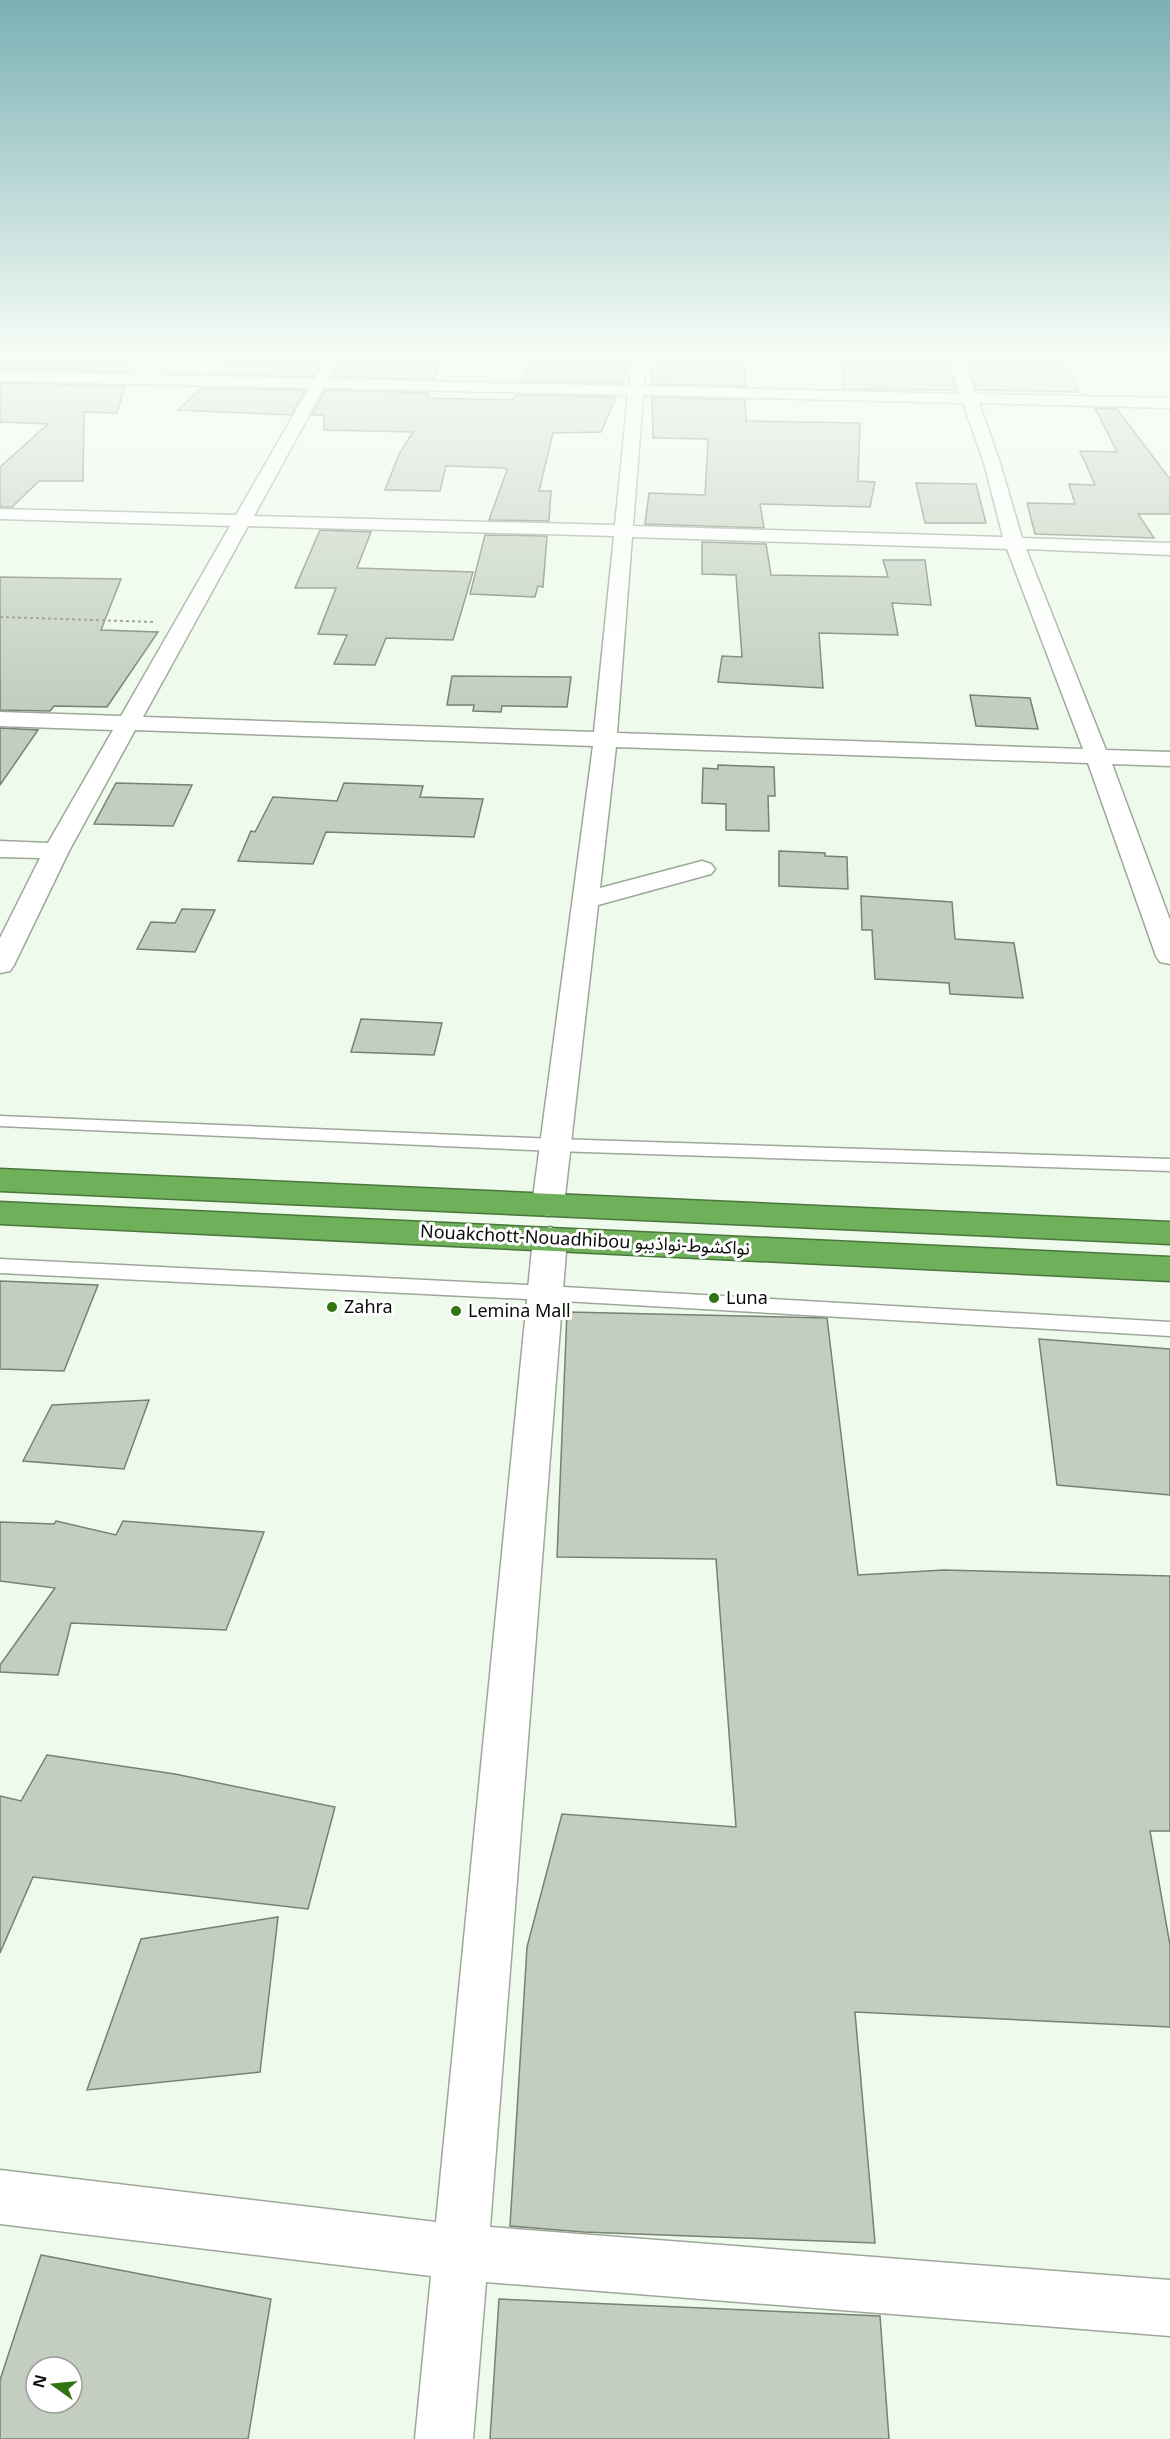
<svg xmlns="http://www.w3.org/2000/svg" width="1170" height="2439" font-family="'Noto Sans','Noto Sans Arabic',sans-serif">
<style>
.building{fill:#c3cec0;stroke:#778174;stroke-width:1.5;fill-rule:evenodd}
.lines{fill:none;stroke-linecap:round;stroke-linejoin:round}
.lane-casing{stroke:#9da79a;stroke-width:3}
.street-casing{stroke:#9da79a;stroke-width:3}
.highway-casing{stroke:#4b773d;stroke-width:3}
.path{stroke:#868e84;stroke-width:2;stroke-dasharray:3 3;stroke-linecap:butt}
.lane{fill:#fff;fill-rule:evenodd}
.street{fill:#fff;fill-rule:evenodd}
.highway{fill:#6fb05a;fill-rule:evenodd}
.poi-dot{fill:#2f7312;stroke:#fff;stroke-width:2}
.labels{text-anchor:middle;stroke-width:6;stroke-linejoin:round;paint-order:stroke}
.street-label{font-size:18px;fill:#090d08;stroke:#fff}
.poi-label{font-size:18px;fill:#090d08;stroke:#fff;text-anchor:start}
</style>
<rect width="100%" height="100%" fill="#eefaeb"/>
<path class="building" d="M0 359H133L129 372 0 369Z
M231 359H323L313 377 215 374Z
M359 359H441L434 379 333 377 341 361 358 363Z
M532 359H630L622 384 520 381Z
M652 359H745V386L652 384Z
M843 359H947L956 390 843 389Z
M965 359H1065L1079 392 977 390Z
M0 383 125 386 117 413 84 412 83 481H39L12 507H0V467L48 424 0 422Z
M201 388 305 390 291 415 178 410Z
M325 390 429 393 427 398 513 400 515 395 616 397 601 432 553 433 539 491H551L549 521 489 520 507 470 504 468 446 466 440 491 385 490 399 454 413 432 324 430V415H312Z
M652 397 745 400 746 421 860 423 858 481 875 482 870 507 760 504 764 528 645 524 649 493 705 495 708 439 653 438Z
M1095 408 1117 409 1170 479V514H1138L1154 538 1035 534 1027 503 1075 504 1069 484 1095 485 1080 451 1117 452Z
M916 483 976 484 986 523H925Z
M320 530 371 532 357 568 473 572 453 640 386 638 375 665 334 664 347 635 318 634 336 588H295Z
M485 535 547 536 543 587 538 586 535 597 470 594Z
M702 542 766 544 771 575 888 577 883 560H925L931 605 892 603 898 635 819 633 823 688 718 682 722 656 742 657 736 575 702 574Z
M0 577 121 579 101 630 158 632 107 707 54 706 50 711 0 710Z
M452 676 571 677 567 707 502 706 501 712 473 711 474 705H447Z
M970 695 1030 698 1038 729 976 726Z
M0 728 38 730 0 785Z
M718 765 774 767 775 796H768L769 831 726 830V804L702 803 703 768 718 769Z
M116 783 192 785 173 826 94 824Z
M344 783 423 786 420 797 483 799 474 837 326 832 313 864 238 861 251 831 255 832 273 797 337 801Z
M779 851 825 853V856L847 857 848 889 779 886Z
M861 896 952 902 955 939 1014 943 1023 998 950 994 949 983 875 979 872 930H862Z
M182 909 215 910 195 952 137 949 151 922 175 923Z
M361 1019 442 1023 434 1055 351 1052Z
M0 1281 98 1285 64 1371 0 1369Z
M567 1312 827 1318 858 1575 944 1570 1170 1576V1831H1150L1170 1945V2027L855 2012 875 2243 583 2232 510 2226 527 1947 562 1814 736 1827 716 1559 557 1557Z
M1039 1339 1170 1349V1495L1057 1485Z
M149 1400 124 1469 23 1461 52 1405Z
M56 1521 116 1535 123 1521 264 1532 226 1630 71 1623 58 1675 0 1672V1665L55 1588 0 1581V1522L54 1524Z
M47 1755 175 1774 335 1807 308 1909 33 1877 0 1953V1796L21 1801Z
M278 1917 260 2072 87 2090 141 1939Z
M41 2255 271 2299 248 2439H0V2380ZM36 2367H72V2403H36Z
M499 2299 880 2316 889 2439H490Z"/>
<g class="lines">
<defs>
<path id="lane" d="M0 1116 555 1139 1170 1159V1171L555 1151 0 1126Z
M0 1259 546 1286 1170 1322V1336L546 1300 0 1273Z"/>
<path id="street" d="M326 359H340L329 379 629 386 632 359H646L644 386 960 394 949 359H963L976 394 1170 398V408L979 403 1000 463 1022 538 1170 543V555L1026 549 1106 750 1170 752V766L1112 764 1170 920V964L1160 962 1156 956 1088 763 616 747 600 888 702 861 711 864 715 869 711 874 598 905 564 1205 560 1213 548 1216 536 1213 532 1205 593 746 135 730 69 851 14 965 10 971 0 973V938L40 858 0 857V841L48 843 113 730 0 726V712L121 716 230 526 0 519V509L236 515 309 388 0 381V371L314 379ZM324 388 628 395 615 525 254 516ZM643 395 963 403 984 463 1003 537 633 526ZM248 526 614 536 594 732 143 717ZM632 537 1007 549 1083 749 617 733Z
M550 1227 562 1231 567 1239 490 2227 1170 2280V2336L486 2282 473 2439H415L431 2276 0 2224V2170L436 2222 533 1239 538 1231Z"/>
<path id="highway" d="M0 1169 1170 1222V1244L0 1191Z
M0 1202 1170 1257V1281L0 1224Z"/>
</defs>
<use href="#lane" class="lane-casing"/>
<use href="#street" class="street-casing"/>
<use href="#highway" class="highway-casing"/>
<path class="path" d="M0 617 155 622"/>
<use href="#lane" class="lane"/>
<use href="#street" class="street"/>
<use href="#highway" class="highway"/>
</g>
<linearGradient id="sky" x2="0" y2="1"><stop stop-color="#7ab0b4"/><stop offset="0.51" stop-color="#f7fdf6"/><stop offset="1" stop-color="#f7fdf6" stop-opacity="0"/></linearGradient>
<rect width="1170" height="700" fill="url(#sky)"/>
<g class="poi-dot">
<circle cx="714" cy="1298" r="6"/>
<circle cx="332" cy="1307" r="6"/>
<circle cx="456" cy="1311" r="6"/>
</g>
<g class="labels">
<g class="street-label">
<text transform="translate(585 1240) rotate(3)" y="6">Nouakchott-Nouadhibou نواكشوط-نواذيبو</text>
</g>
<g class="poi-label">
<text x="726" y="1304">Luna</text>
<text x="344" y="1313">Zahra</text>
<text x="468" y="1317">Lemina Mall</text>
</g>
</g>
<g transform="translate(54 2385) rotate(285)"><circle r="28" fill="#ffffff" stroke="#9d9e9c" stroke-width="1.5"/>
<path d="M0-4.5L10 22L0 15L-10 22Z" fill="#2f7312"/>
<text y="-9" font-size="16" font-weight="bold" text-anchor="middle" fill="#090d08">N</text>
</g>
</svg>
